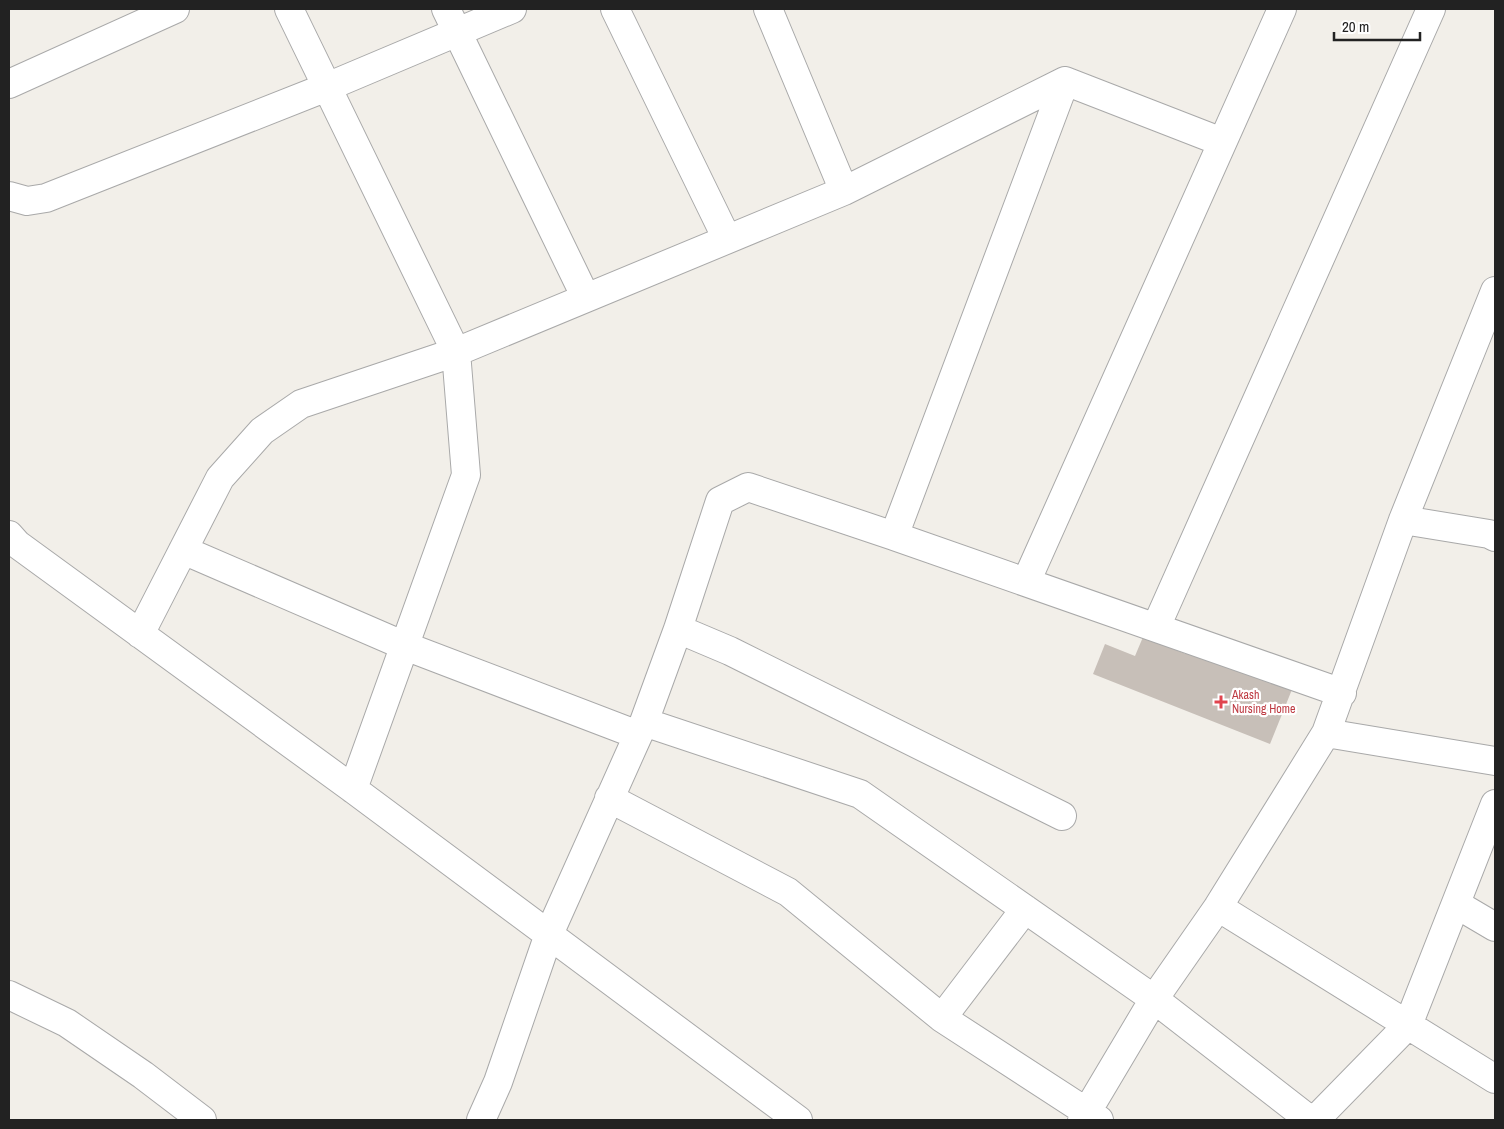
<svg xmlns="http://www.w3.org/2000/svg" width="1504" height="1129" font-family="'Archivo Narrow',sans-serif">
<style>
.building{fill:#c7bfb8}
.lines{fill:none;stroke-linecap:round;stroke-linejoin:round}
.minor-casing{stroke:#a9a9a9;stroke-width:30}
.minor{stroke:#fff;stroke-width:28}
.health-dot{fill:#e0444e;stroke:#fff;stroke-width:2}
.labels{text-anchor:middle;stroke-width:4.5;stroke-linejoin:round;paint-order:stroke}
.health-label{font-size:12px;fill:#be3a42;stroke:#fff;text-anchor:start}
</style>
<rect width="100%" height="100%" fill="#f2efe9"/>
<path class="building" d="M1143 637 1186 654 1192 640 1295 682 1270 744 1093 674 1105 644 1135 656Z"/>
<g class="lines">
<defs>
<path id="minor" d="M289 9 456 352 844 191 1065 81 894 536 1342 693
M446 9 586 298
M615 9 727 239
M768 9 844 191
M1065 81 1222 142
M9 84 175 9
M9 196 27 201 46 198 327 87 512 9
M1403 520 1489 534 1495 537
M9 535 17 544 353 789 798 1120
M183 550 405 646 638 735
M1026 582 1282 9
M1156 627 1431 9
M678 629 730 651 1062 816
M140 634 220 478 262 431 301 404 456 352 466 475 353 789
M644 722 678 629 720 501 748 487 894 536
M1326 733 1495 761
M609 798 788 892 942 1018 1025 909
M1456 904 1495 927
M1218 907 1408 1025 1495 804
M9 995 67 1023 143 1075 202 1120
M942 1018 1099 1120
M481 1120 498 1082 549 934 644 722 860 794 1154 999 1310 1120
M1082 1120 1154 999 1218 907 1326 733 1403 520 1495 291
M1315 1120 1408 1025 1495 1079"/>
</defs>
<use href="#minor" class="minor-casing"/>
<use href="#minor" class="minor"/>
</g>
<path class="health-dot" d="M1218.5 694.5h5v5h5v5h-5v5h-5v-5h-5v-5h5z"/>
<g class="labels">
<g class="health-label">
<text x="1232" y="699">Akash<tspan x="1232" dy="14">Nursing Home</tspan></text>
</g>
</g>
<rect width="1504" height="1129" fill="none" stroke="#222222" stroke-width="20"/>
<path d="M1334 32v8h86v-8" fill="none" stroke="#222222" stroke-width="2.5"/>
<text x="1342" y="32" font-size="15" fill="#222222" stroke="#ffffff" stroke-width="4" paint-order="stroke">20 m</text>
</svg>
